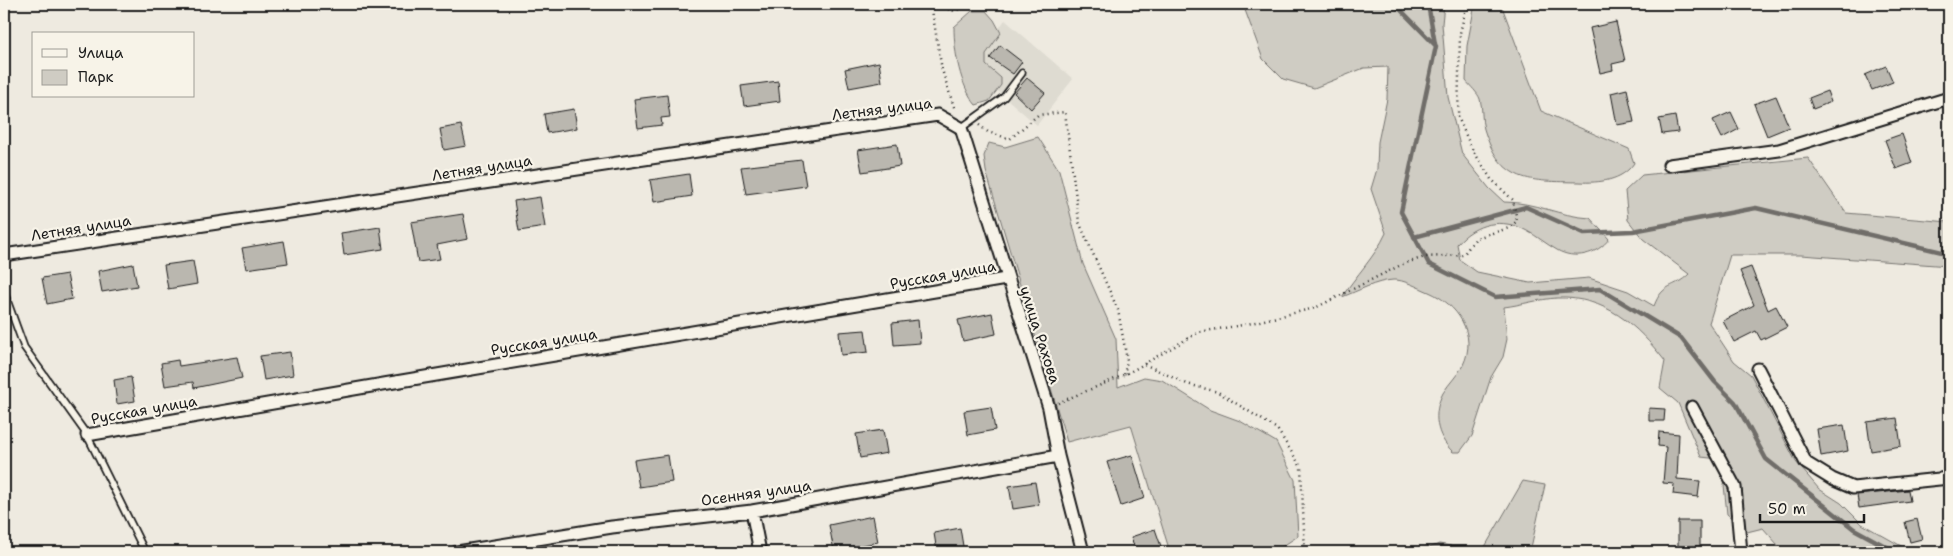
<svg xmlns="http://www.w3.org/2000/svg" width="1953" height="556" font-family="'Shantell Sans',sans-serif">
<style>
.built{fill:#dedbd1}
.green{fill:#cfccc3;stroke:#767470}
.water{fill:#a6a39d;stroke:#6f6d69}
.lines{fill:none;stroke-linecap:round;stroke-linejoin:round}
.stream{stroke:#6f6d69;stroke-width:4.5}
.building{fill:#bab7af;stroke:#1c1c1c}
.lane-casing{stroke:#1c1c1c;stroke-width:9}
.street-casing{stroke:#1c1c1c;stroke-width:15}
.path{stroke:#1c1c1c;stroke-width:2.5;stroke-dasharray:1 4;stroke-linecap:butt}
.lane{stroke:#f7f3e8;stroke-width:5.5}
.street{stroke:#f7f3e8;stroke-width:11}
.labels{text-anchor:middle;stroke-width:4.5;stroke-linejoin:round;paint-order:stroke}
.street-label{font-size:15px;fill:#1c1c1c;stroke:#f7f3e8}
</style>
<rect width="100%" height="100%" fill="#eeeae0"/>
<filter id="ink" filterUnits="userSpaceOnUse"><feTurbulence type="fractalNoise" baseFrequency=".02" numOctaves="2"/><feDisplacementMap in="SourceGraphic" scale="10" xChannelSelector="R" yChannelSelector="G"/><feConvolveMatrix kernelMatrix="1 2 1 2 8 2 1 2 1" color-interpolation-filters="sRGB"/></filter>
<g filter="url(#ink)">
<path class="built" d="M1005 20 1073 79 1037 125 970 67Z"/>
<path class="green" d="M1245 4H1444L1442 24 1448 97 1462 154 1489 188 1504 202C1536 202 1558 216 1590 218L1609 239C1597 255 1574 260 1557 250 1546 244 1537 236 1527 231 1502 217 1475 223 1457 244L1460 260 1477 272 1530 283 1589 278 1628 291 1654 306C1663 282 1674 289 1689 274L1643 239 1628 220 1625 191 1642 175 1808 158 1846 213 1949 222V266L1801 255H1730L1709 323 1734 361 1751 375 1796 462 1819 489 1841 503 1862 524 1912 552H1818L1809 547 1784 552 1763 528 1747 532 1727 514 1724 485 1728 460 1701 457 1678 403 1660 388 1665 361C1637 325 1605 296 1557 298 1539 299 1521 305 1504 307L1507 339 1503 357 1491 377 1472 436 1460 452H1453C1436 436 1432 414 1443 393 1449 383 1458 375 1463 365 1478 334 1457 304 1429 292 1419 288 1403 279 1393 280 1376 281 1358 291 1342 297 1356 275 1375 257 1386 233L1371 189 1377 169 1378 142 1387 99 1388 67 1364 68 1314 88 1283 79 1263 59 1245 10Z
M1475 4H1501L1541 111 1629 149 1634 163C1622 181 1599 183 1579 182 1530 181 1501 184 1484 129 1481 120 1483 108 1480 99 1478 93 1470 86 1466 81L1467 46Z
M972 11H986L994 20 1001 33 986 54V65L1001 78V85L989 101 976 105C960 86 954 52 954 27Z
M1038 137 1059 170 1083 264 1116 339 1118 387 1144 377 1162 380 1210 410 1240 421 1276 442 1295 480 1298 536 1274 552H1170L1131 425 1067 442 986 171 984 156 989 143 1005 147Z
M1523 481 1545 485 1530 552H1482Z"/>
<path class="water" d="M1439 544 1451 546 1454 552H1419Z"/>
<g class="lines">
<path class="stream" d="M1395 4 1436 46 1401 212 1429 264 1495 297 1600 289 1681 338 1715 382 1735 402 1766 459 1854 529 1896 552
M1428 4 1435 44
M1414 237 1526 207 1584 233 1633 231 1756 208 1942 252 1949 251"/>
</g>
<path class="building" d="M1616 22 1625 61 1612 64 1613 70 1600 73 1590 28Z
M1000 45 1022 62 1013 74 990 58Z
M879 62 882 82 849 88 845 69Z
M1886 66 1893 82 1872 90 1865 75Z
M1027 78 1045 93 1031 109 1014 93Z
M778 81 780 101 744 106 741 86Z
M1627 89 1634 122 1617 125 1611 93Z
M1827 91 1831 102 1813 109 1809 98Z
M667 95 670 117 661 118 662 125 638 128 634 99Z
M1776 96 1789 127 1767 136 1754 104Z
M574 109 577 128 547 133 544 114Z
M1731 112 1739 129 1722 138 1713 120Z
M1675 116 1678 132 1662 134 1659 119Z
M461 125 466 146 444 150 440 129Z
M1902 134 1912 163 1896 169 1885 140Z
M897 144 900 166 862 172 858 150Z
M802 160 806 186 746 194 741 167Z
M689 174 692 196 654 202 650 180Z
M540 197 545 227 519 231 514 201Z
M463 214 468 239 437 245 440 259 418 262 411 222Z
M380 227 383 249 344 255 341 233Z
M284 241 288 263 246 269 242 248Z
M193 261 197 284 168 289 164 265Z
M133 264 137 286 102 292 98 271Z
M1751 267 1768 310 1776 306 1787 327 1761 340 1756 331 1734 342 1723 321 1754 305 1740 271Z
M67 274 72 299 47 304 42 278Z
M992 313 996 334 963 341 958 320Z
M918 320 920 343 894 345 892 323Z
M865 330 868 352 841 355 839 332Z
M290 352 293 375 264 380 260 356Z
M237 357 242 378 194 388 193 382 165 386 161 363 178 360 179 366Z
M131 377 135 401 117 404 114 380Z
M991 407 995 430 968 435 964 411Z
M1649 408 1665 409 1664 421H1649Z
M1897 418 1901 446 1871 451 1867 422Z
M1844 425 1848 451 1821 456 1817 429Z
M883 430 887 453 860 458 856 434Z
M1659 432 1679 434 1677 479 1700 481 1698 497 1673 494 1674 484 1663 483 1666 447 1658 446Z
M668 455 672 482 639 487 634 460Z
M1132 455 1145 498 1121 506 1107 462Z
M1035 482 1039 505 1013 509 1009 486Z
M1908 490 1910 501 1859 508 1857 495Z
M873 516 878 542 834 551 829 525Z
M1917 519 1922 539 1910 542 1905 522Z
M1678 521H1700V546L1678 547Z
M960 528 964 552H937L934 533Z
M1155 529 1163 552H1136L1131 537Z"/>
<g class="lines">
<defs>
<path id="lane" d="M961 128 1004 97 1022 73
M4 292 24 347 87 435 145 552"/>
<path id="street" d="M1669 165 1779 150 1949 98
M4 255 938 115 961 128 1049 408 1058 456 1083 552
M1758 369 1806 463 1832 479 1853 488 1949 478
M1692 407 1735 487 1741 552
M87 435C393 381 700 332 1006 279
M752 511 760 552
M457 552 612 527 752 511 1058 456"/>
</defs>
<use href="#lane" class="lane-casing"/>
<use href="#street" class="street-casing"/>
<path class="path" d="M931 4 942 70 955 110
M934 4 954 11 972 4
M979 125 988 132 1010 139 1038 115 1065 112 1079 222 1118 310 1127 360 1124 376
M1144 364 1199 332 1243 325 1315 308 1403 264 1425 257 1463 255 1476 238 1509 228 1517 221 1513 200 1491 179 1471 147 1458 117 1460 33 1467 4
M1058 403C1087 390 1117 380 1144 364L1187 384 1218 392 1277 429 1301 467 1305 552"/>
<use href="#lane" class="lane"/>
<use href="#street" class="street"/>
</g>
</g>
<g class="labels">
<g class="street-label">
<text transform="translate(882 109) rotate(-7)" y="5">Летняя улица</text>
<text transform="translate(482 168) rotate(-9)" y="5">Летняя улица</text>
<text transform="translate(81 228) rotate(-9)" y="5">Летняя улица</text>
<text transform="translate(943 275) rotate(-10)" y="5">Русская улица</text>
<text transform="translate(1040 335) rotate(72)" y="5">улица Рахова</text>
<text transform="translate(544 342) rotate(-9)" y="5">Русская улица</text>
<text transform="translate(144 410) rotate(-10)" y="5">Русская улица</text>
<text transform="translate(756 493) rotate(-8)" y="5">Осенняя улица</text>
</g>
</g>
<rect width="1953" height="556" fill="none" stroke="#f7f3e8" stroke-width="20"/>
<rect x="10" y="10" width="1933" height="536" fill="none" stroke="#1c1c1c" stroke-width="2" filter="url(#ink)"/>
<rect x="32" y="32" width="162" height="65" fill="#f7f3e8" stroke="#9f9d96"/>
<rect x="42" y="49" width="25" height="8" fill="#f7f3e8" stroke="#9f9d96"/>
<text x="78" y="58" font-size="15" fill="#1c1c1c">Улица</text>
<rect x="42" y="70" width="25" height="15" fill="#cfccc3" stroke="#9f9d96"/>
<text x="78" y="82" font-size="15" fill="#1c1c1c">Парк</text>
<path d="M1760 514v8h104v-8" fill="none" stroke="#1c1c1c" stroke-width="2.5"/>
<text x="1768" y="514" font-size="15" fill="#1c1c1c" stroke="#f7f3e8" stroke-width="4" paint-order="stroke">50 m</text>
</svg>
